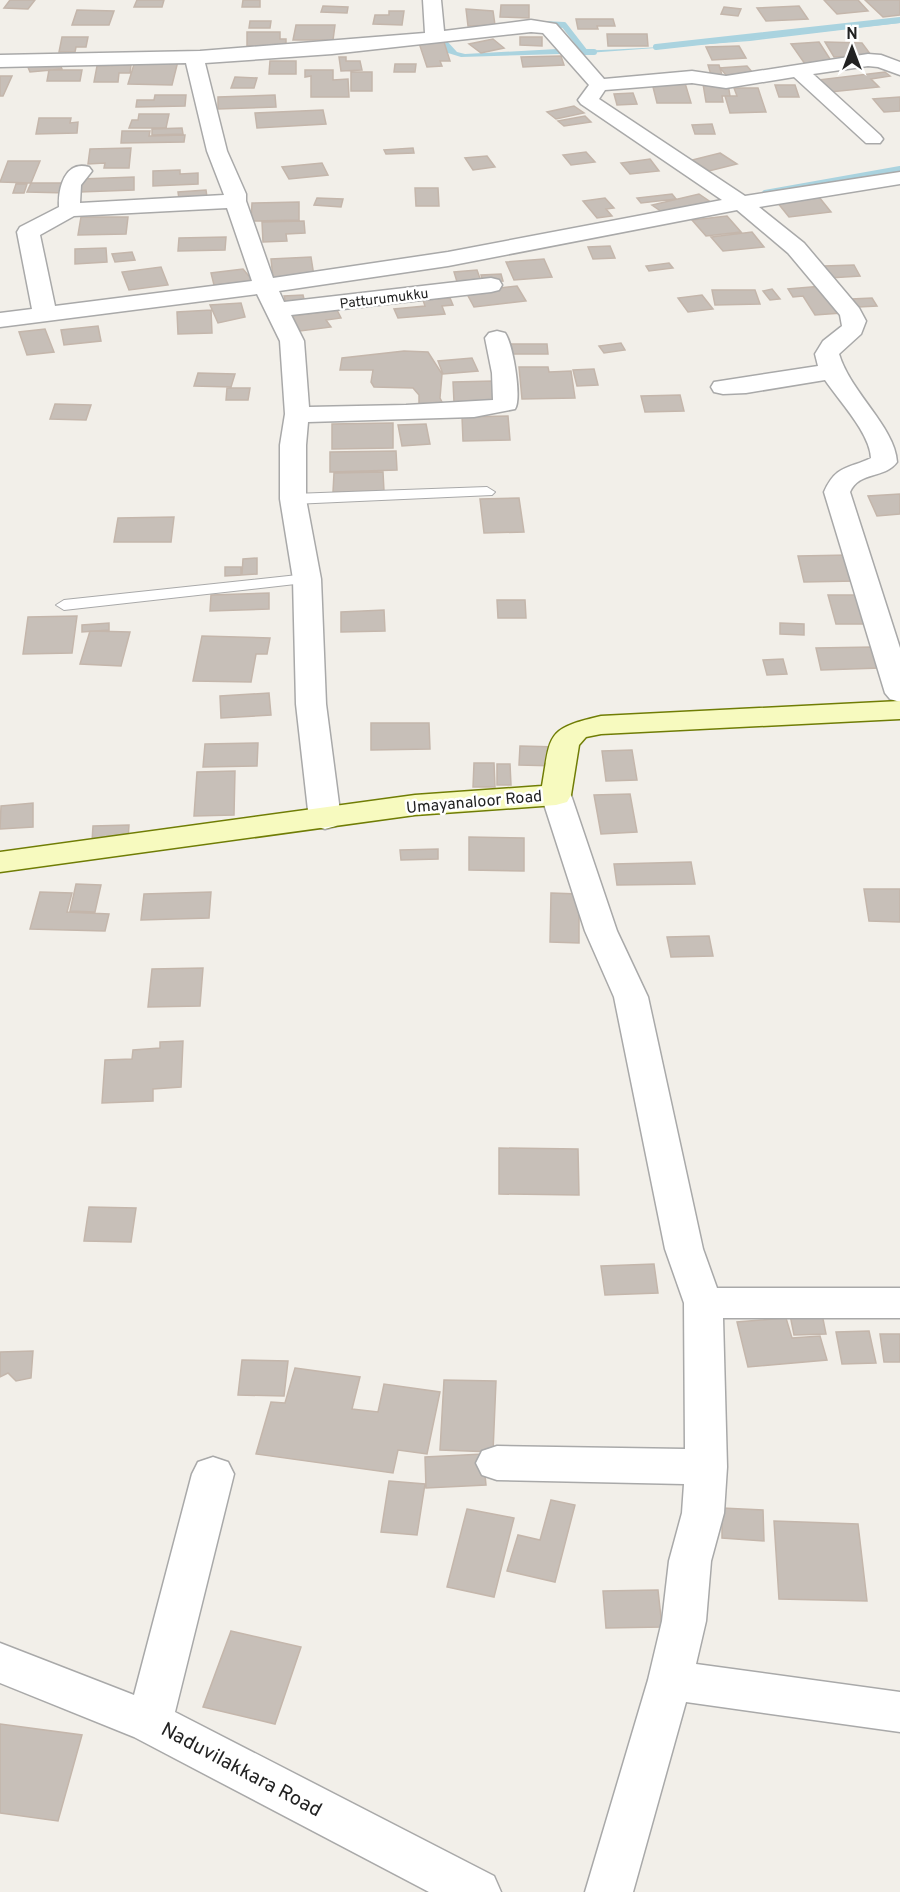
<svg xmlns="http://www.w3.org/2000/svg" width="900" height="1892" font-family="Overpass,sans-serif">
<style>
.water{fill:#aad3df}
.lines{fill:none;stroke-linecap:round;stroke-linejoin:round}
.stream{stroke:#aad3df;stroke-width:6}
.building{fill:#c7bfb8;stroke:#c4b6ab;stroke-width:1.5}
.service-casing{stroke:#a9a9a9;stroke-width:2}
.minor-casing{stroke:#a9a9a9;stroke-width:3}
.secondary-casing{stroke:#707d05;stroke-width:3}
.service{fill:#fff;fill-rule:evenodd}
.minor{fill:#fff;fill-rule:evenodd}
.secondary{fill:#f7fabf;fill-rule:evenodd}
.labels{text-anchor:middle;stroke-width:5;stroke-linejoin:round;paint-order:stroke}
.far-street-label{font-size:14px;fill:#222;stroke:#fff}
.street-label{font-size:16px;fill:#222;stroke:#fff}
.near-street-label{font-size:20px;fill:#222;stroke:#fff}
</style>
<rect width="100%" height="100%" fill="#f2efe9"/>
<path class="water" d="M900 19V23L750 41 574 54 571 51C681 49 791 36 900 19Z
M439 40H446L457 52 465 54 557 49 560 54 461 57 448 53Z"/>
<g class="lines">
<path class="stream" d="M544 24 564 25 585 52H594
M656 47 900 20
M765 193 900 169"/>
</g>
<path class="building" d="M10 0H35L28 9 4 8Z
M137 0H164L162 7H134Z
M243 0H260V7H242Z
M824 0H858L868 11 837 14Z
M865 0H900V15L883 17Z
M501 5H529V18L500 17Z
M323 6 348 7 347 13 321 12Z
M799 6 808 19 766 21 757 8Z
M724 7 741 9 738 16 721 14Z
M466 9 493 11 495 25 468 26Z
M77 10 114 11 109 25H72Z
M389 11H404L402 25 373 24 375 15H389Z
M576 19H613L615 26H597L598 29H578Z
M250 21H271L270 28H249Z
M296 25H335L333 40H293Z
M247 32H280V39H286V45L247 46Z
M607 34H647L648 46H608Z
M62 37H88L86 47H76L75 52H59Z
M520 37H542V46L520 45Z
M493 39 504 48 481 53 469 44Z
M444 42 450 61H440L442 66 427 67 419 43Z
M819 42 832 62 805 64 791 44Z
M825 42 862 43 871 55 834 57Z
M739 46 746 58 712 60 706 47Z
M561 56 564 65 523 67 521 57Z
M339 57H346V61H360L362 70 341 71Z
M135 61H178L172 85 128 84Z
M270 61H296V74H269Z
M59 62 62 69 30 72 27 65Z
M395 64H416L415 72H394Z
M131 65 130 73H119L118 82H94L97 66Z
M708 65H719L722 75H711Z
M747 66 753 73 726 75 720 68Z
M49 70H82L80 81H47Z
M305 70H333V80L348 79 349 97H311V76L305 77Z
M351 72H372V91H351Z
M885 72 890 76 871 79 879 87 830 92 818 80Z
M0 76H12L3 96H0Z
M235 77 257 78 254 88H231Z
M652 83H685L691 103H657Z
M703 84H728L730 96H722L723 102H706Z
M775 85H795L799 97H779Z
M734 88H758L766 112 730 113 725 96H737Z
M633 93 637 104 617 105 614 94Z
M155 95H186L185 106 136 107 137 100H154Z
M275 95 276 107 218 109V97Z
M900 97V111L884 112 873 99Z
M574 106 584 113 556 119 547 112Z
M323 110 326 124 257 128 255 113Z
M139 114H169L166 128H129L132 120H138Z
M585 116 591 122 564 126 558 121Z
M39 118H71L70 123 78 122 77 133 36 134Z
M712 124 715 134H695L692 125Z
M182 128 183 134 152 135V129Z
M122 131H150L149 136 185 135 184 142 121 143Z
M131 148 129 168H104L105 163 88 164 90 149Z
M413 148 414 153 386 154 384 150Z
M586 152 595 162 571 165 563 155Z
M720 153 737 164 709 171 692 160Z
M487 156 495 167 473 170 465 158Z
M650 159 659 171 630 174 621 163Z
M8 161H40L31 183 0 182Z
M322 163 328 175 289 179 282 167Z
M180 170V174L198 173V184L153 186V171Z
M134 177V190L80 192 81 179Z
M31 183H70L67 193 27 192Z
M16 184H27L24 193H13Z
M415 188H438L439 206H416Z
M206 190 207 197 179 199 178 192Z
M672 194 676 199 641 203 637 198Z
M699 194 712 203 665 214 652 205Z
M819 197 831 212 789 217 777 202Z
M317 198 343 199 341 207 314 205Z
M605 198 614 208 606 209 612 216 597 218 583 201Z
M299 202V220L251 221 252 203Z
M727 216 741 232 706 236 692 220Z
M81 217H128L126 234 78 235Z
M304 221 305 233 286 234 287 241 263 242 262 222Z
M752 232 764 247 723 251 711 237Z
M226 237 225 250 178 251 179 238Z
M610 246 615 258 593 259 588 247Z
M106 248 107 262 75 264V249Z
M132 252 135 260 115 262 112 254Z
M311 257 314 276 273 278 271 259Z
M544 259 552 277 514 280 506 262Z
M669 263 673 268 649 271 646 266Z
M854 265 860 276 829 278 824 266Z
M161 267 168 285 129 290 122 272Z
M243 269 253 281 214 285 211 273Z
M477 270 482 284 458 285 454 272Z
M501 274 503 281 483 282 481 275Z
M517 286 526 301 474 307 466 292Z
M823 286 841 313 815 315 803 296 793 297 788 289Z
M772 289 780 299 770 300 763 291Z
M712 290H755L760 304 715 305Z
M303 295 305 303 286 304 284 296Z
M702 295 713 309 688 312 678 298Z
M450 298 453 305 442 306 445 314 398 318 394 309 425 306 423 300Z
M872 298 877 306 858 307 852 299Z
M241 303 245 317 218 323 210 305Z
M211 310 212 333 178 334 177 312Z
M337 310 341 318 326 320 331 327 300 331 292 316Z
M98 326 101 341 64 345 61 330Z
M45 329 54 352 27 355 19 332Z
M621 343 625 350 604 353 599 346Z
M508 344H547L548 354H509Z
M404 351 428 352 442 374 440 398 443 404H419V395L413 388 374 387 371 382 373 370H340L342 358Z
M472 358 478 371 443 374 438 361Z
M519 367H548L549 372 571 371 575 398 522 399Z
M594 369 598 385 577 386 573 370Z
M198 373 235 374 231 387 194 386Z
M493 381 495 401 454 402 453 382Z
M227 388H250L248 400H226Z
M680 395 684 411 645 412 641 396Z
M55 404 91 405 86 420 50 419Z
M508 416 510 440 463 441 462 417Z
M393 423V448L332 449V424Z
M426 424 430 444 402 446 398 425Z
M396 451 397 470 330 472V452Z
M383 472 384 491 333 492 334 473Z
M900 494V514L877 516 868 496Z
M519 498 524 532 484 533 480 499Z
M174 517 171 542H114L118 518Z
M849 555 856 581 804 582 798 556Z
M257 558V574L242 575 243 559Z
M225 567H241V575L225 576Z
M269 593V609L210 611 211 595Z
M828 595H858L867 624H836Z
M497 600H525L526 618H498Z
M384 610 385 631 341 632V612Z
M77 616 72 653 23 654 28 617Z
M109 623V630L82 632V625Z
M780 623 804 624V635L780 634Z
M90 631 130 632 121 666 80 664Z
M202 636 270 638 267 654H256L251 682 193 681Z
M874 647 880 668 821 670 816 648Z
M783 659 787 674 767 675 763 660Z
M269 693 271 715 221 718 220 696Z
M371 723H429L430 749 371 750Z
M258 743 257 766 203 767 205 744Z
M520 746 558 747 557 766 519 765Z
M632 750 637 780 606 781 602 751Z
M474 763H494L495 787H473Z
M497 764H510L511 785H497Z
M235 771 234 815 194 816 197 772Z
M630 794 637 832 601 834 594 795Z
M33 803V827L0 829 1 806Z
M129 825 128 840 92 842 93 826Z
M469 837 524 838V871L469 870Z
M438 849V859L401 860 400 850Z
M691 862 695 884 617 885 614 864Z
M76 884 101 885 95 912 70 911Z
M864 889H900V922L869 921Z
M40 892 72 893 67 912 109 914 105 931 30 929Z
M211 892 209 918 141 920 144 894Z
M551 893 579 894V943L550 942Z
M709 936 713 956 671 957 667 937Z
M203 968 200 1006 148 1007 152 969Z
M183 1041 181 1087 153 1089V1101L102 1103 105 1060 132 1059 133 1050 160 1048V1042Z
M499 1148 578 1149 579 1195 499 1194Z
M89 1207 136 1208 131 1242 84 1241Z
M654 1264 658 1293 605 1295 601 1266Z
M822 1314 826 1334 794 1335 790 1315Z
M786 1318 792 1338 820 1336 827 1360 748 1367 737 1322Z
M869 1331 876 1363 842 1364 836 1332Z
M880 1334H900V1362H884Z
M33 1351 31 1378 16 1381 8 1373 0 1377V1352Z
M242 1360 288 1361 284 1396 238 1395Z
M295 1368 360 1377 352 1409 378 1412 384 1384 440 1392 427 1454 398 1450 393 1473 256 1454 271 1402 285 1403Z
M444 1380 496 1381 493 1452 440 1450Z
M483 1454 486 1485 426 1488 425 1457Z
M389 1481 425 1484 417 1535 381 1532Z
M551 1500 575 1505 555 1582 507 1571 518 1535 540 1540Z
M722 1508 763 1510 764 1541 722 1538Z
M467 1509 514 1518 494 1597 447 1587Z
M774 1521 858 1524 867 1601 779 1599Z
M658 1590 662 1627 606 1628 603 1591Z
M231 1631 301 1647 275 1724 203 1707Z
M0 1724 82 1735 58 1821 0 1813Z"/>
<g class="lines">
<defs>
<path id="service" d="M487 487 495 492 492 495 293 504 285 499 293 494Z
M307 574 313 576 315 579 313 582 64 610 56 605 64 600Z"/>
<path id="minor" d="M423 0H441L444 31 531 20 556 24 604 79 692 71 726 76 868 54 881 55 900 62V75L878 67 868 66 813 74 880 135 883 139 880 143H866L794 77 726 88 692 83 605 90 599 99 745 196 900 172V184L759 207 804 243 859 308 866 321 861 334 839 354C850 392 895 427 897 462 885 479 859 471 850 492L900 648V702L890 699 885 693 824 492C836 465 848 469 871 458 870 433 839 401 825 380L746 393 723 394 714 392 711 387 714 382 818 366 815 354 823 341 842 326 840 315 788 253 737 210 448 266 279 291 284 302 491 278 499 280 502 285 499 290 491 292 291 315 304 341 309 407 406 405 493 400 492 373 485 338 489 333 497 331 505 333C513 344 522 398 515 409L474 417 308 422 306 445V499L321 579 326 704 341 819 336 826 325 829 314 826 309 819 296 704 293 579 280 499V445L285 414 280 341 257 294 0 327V313L32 309 17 232 20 227 59 207C58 188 65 160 89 167L92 171 81 185 80 203 224 195 207 151 186 63 0 67V55L200 51 425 33ZM531 32 543 33 589 85 578 100 581 104 722 200 448 252 273 278 246 201V194L227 151 205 63 332 54ZM227 208 252 281 55 306 40 235 74 216Z
M556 785 567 788 571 795 617 931 648 997 703 1249 717 1288H900V1318H723L727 1467 724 1513 711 1561 706 1621 696 1664 900 1692V1732L686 1702 633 1892H585L648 1680 662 1621 669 1561 682 1513 684 1484 497 1480 482 1475 476 1463 482 1451 497 1446 685 1449 684 1303 665 1249 614 997 585 931 541 795 545 788Z
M213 1457 228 1462 234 1474 175 1712 494 1876 501 1892H429L134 1737 0 1683V1643L134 1695 192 1474 198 1462Z"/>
<path id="secondary" d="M900 701V719L601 734 586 737 579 745 571 795 567 802 556 805 415 815 0 872V852L415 795 542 786C551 733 546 729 601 716Z"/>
</defs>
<use href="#service" class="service-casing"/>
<use href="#minor" class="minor-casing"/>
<use href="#secondary" class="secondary-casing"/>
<use href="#service" class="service"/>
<use href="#minor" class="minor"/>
<use href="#secondary" class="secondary"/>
</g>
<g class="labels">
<g class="far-street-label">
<text transform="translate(384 298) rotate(-7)" y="5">Patturumukku</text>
</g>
<g class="street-label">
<text transform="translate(474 801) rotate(-5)" y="6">Umayanaloor Road</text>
</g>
<g class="near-street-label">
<text transform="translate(242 1769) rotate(28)" y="7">Naduvilakkara Road</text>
</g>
</g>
<g transform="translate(852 48)" stroke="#ffffff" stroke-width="4.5" paint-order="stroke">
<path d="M0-4.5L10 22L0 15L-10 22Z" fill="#222222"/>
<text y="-9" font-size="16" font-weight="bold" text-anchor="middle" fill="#222222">N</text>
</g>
</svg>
